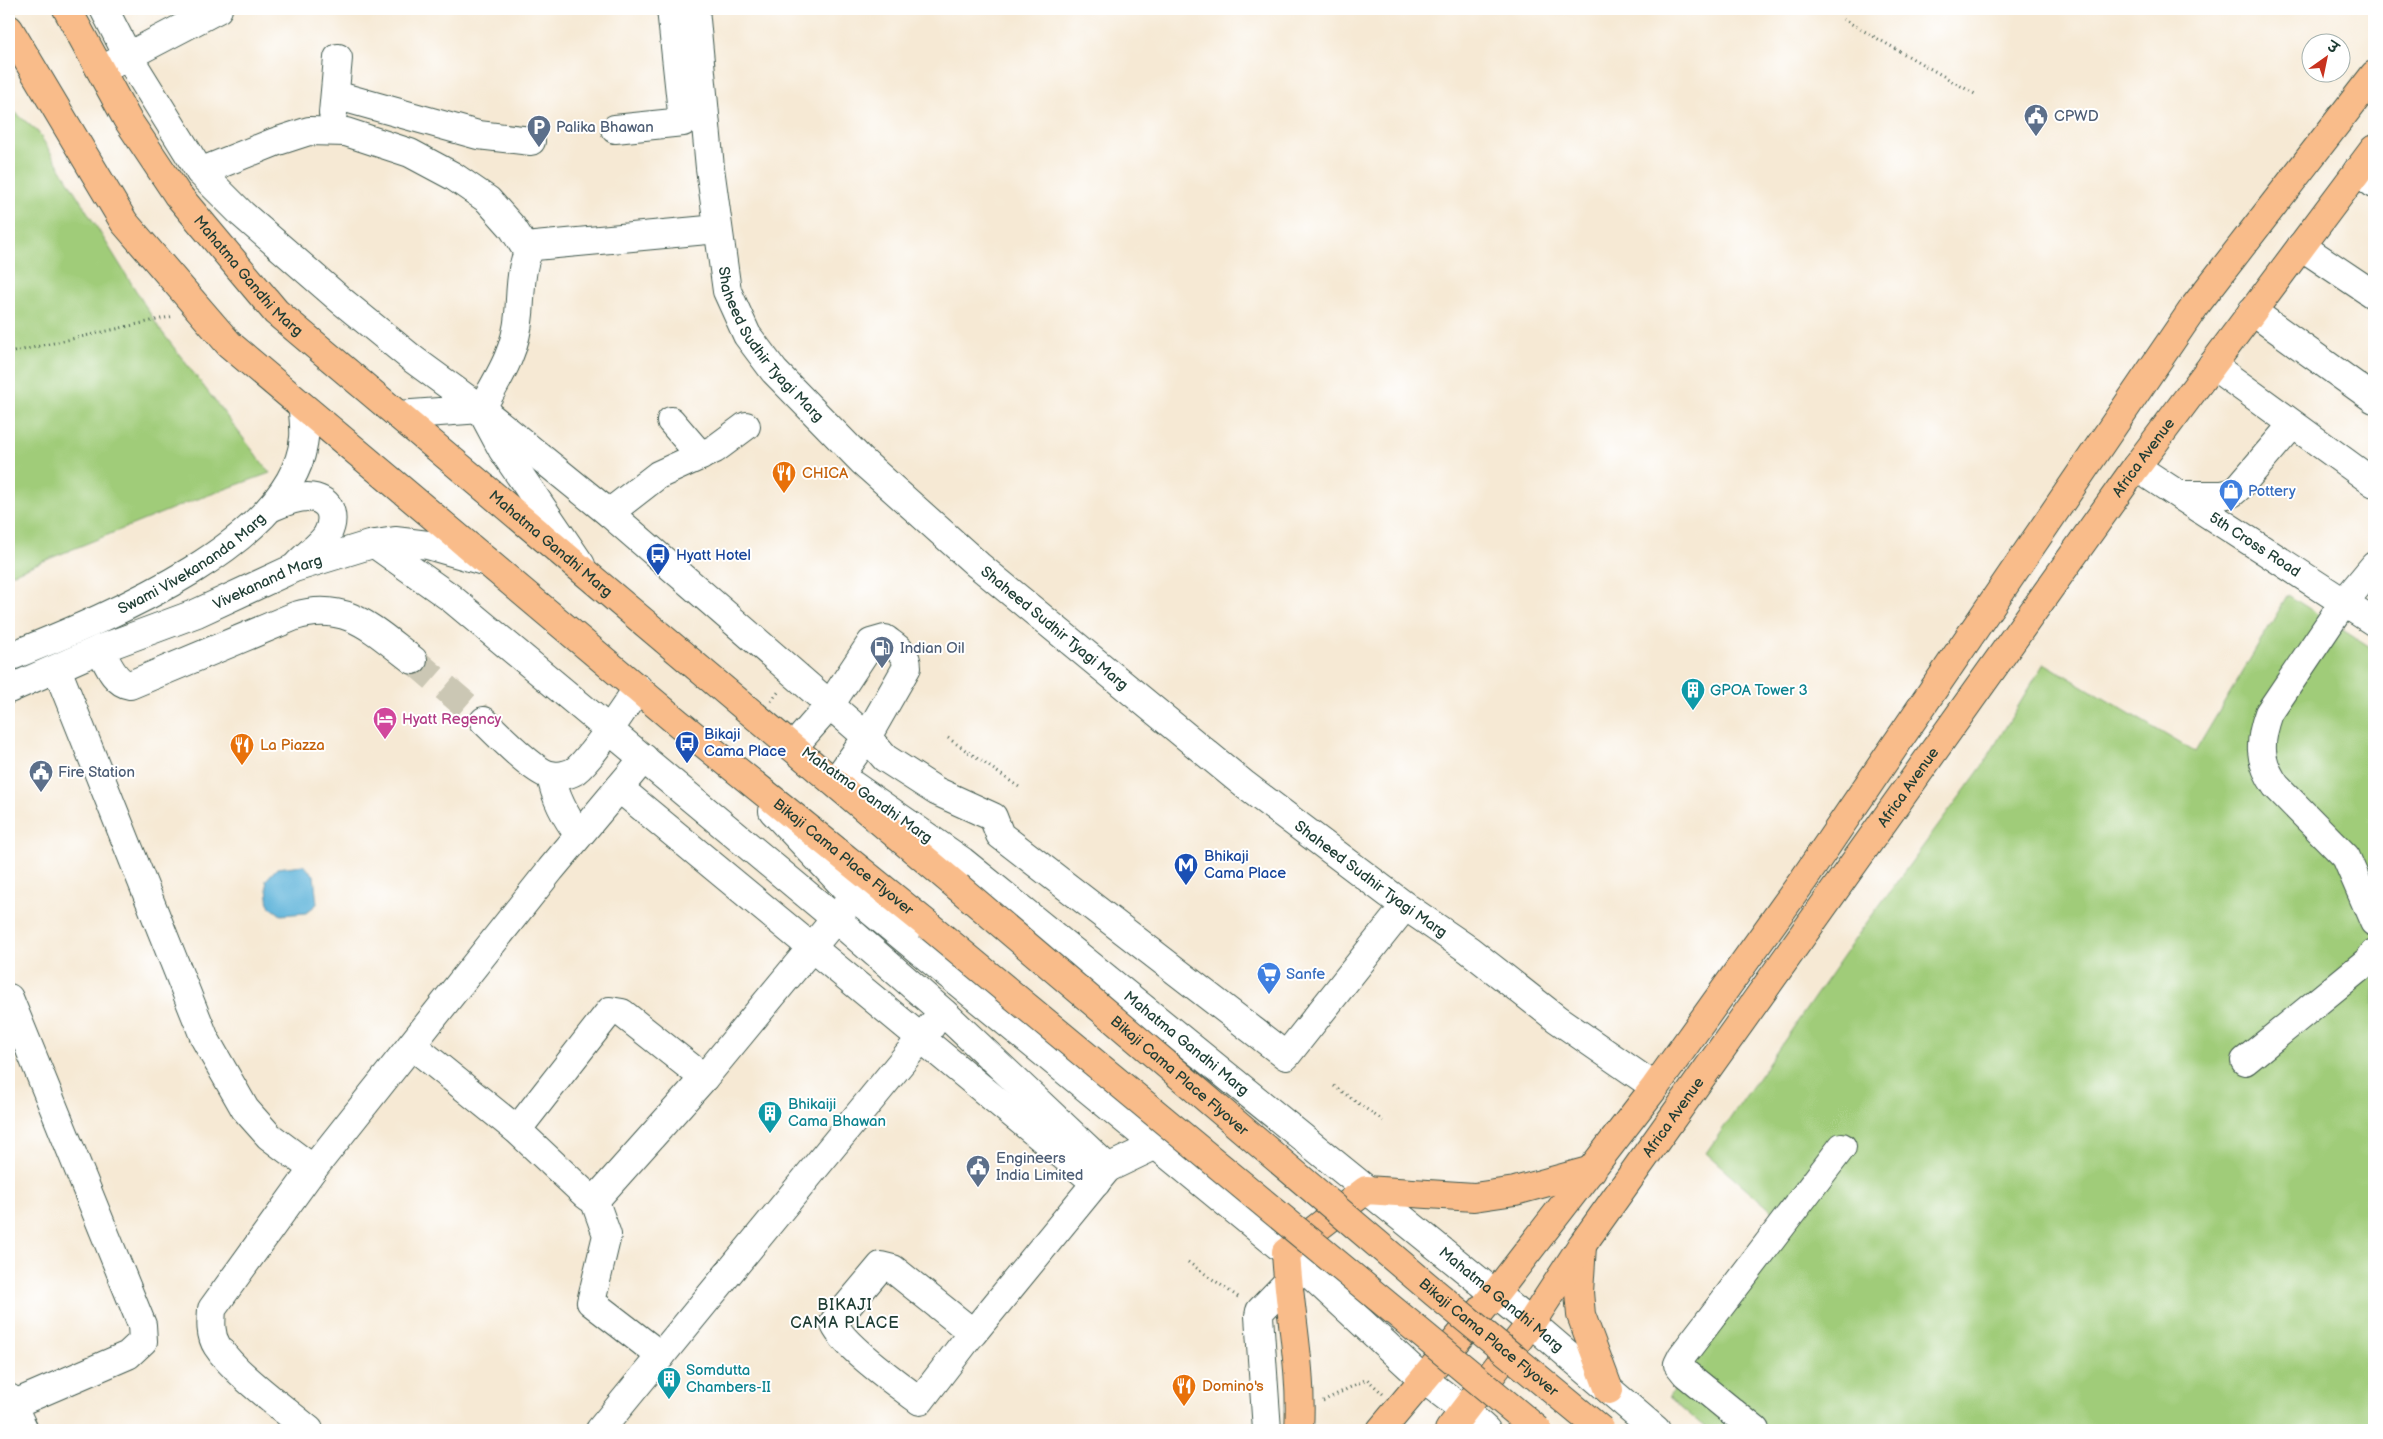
<svg xmlns="http://www.w3.org/2000/svg" width="2383" height="1439" font-family="'Balsamiq Sans','Playpen Sans Deva',sans-serif">
<style>
.green{fill:#a0cc79;stroke:#608456}
.water{fill:#5cb2d9;stroke:#3e7886}
.lines{fill:none;stroke-linecap:round;stroke-linejoin:round}
.minor-tunnel{stroke:#cbc7b4;stroke-width:28;stroke-dasharray:28 14;stroke-linecap:butt}
.minor-casing{stroke:#3f574c;stroke-width:30}
.major-casing{stroke:#3f574c;stroke-width:30}
.path{stroke:#3f574c;stroke-width:3;stroke-dasharray:1 4;stroke-linecap:butt}
.minor{stroke:#fff;stroke-width:28}
.major{stroke:#f9bc8a;stroke-width:28}
.major-bridge-casing{stroke:#3f574c;stroke-width:30;stroke-linecap:butt}
.major-bridge{stroke:#f9bc8a;stroke-width:28}
.labels{text-anchor:middle;stroke-width:4;stroke-linejoin:round;paint-order:stroke}
.service-label{font-size:15px;fill:#4e5e75;stroke:#fff;text-anchor:start}
.street-label{font-size:15px;fill:#1f3d34;stroke:#fff}
.food-label{font-size:15px;fill:#c56008;stroke:#fff;text-anchor:start}
.shop-label{font-size:15px;fill:#366cbe;stroke:#fff;text-anchor:start}
.transit-label{font-size:15px;fill:#164399;stroke:#fff;text-anchor:start}
.culture-label{font-size:15px;fill:#0d838f;stroke:#fff;text-anchor:start}
.hotel-label{font-size:15px;fill:#b23c85;stroke:#fff;text-anchor:start}
.neighbourhood-label{font-size:16px;letter-spacing:1px;fill:#1f3d34;stroke:#fff}
</style>
<rect width="100%" height="100%" fill="#fff"/>
<filter id="ink" filterUnits="userSpaceOnUse"><feTurbulence type="fractalNoise" baseFrequency=".02" numOctaves="2"/><feDisplacementMap in="SourceGraphic" scale="10" xChannelSelector="R" yChannelSelector="G"/><feConvolveMatrix kernelMatrix="1 2 1 2 8 2 1 2 1" color-interpolation-filters="sRGB"/></filter>
<filter id="wash" filterUnits="userSpaceOnUse"><feTurbulence type="fractalNoise" baseFrequency=".0096" numOctaves="4" result="noise"/><feDisplacementMap in="SourceGraphic" scale="20" xChannelSelector="R" yChannelSelector="G"/><feGaussianBlur stdDeviation="1.12" result="paint"/><feColorMatrix in="noise" values="0 0 0 0 0 0 0 0 0 0 0 0 0 0 0 0 0 1.4 0 .05"/><feComposite in="paint" operator="in"/></filter>
<g filter="url(#wash)">
<rect width="100%" height="100%" fill="#f6e9d4"/>
<path class="green" d="M9 107 38 132 159 328 270 473 184 504 9 575Z
M2288 595 2374 650V1430H1708L1669 1397 1781 1219 1706 1153 1862 929 1983 765 2044 663 2195 752Z"/>
<path class="water" d="M303 865 314 875 317 904 306 913 281 915 269 906 266 880 277 868Z"/>
</g>
<g filter="url(#ink)">
<g class="lines">
<path class="minor-tunnel" d="M413 660 484 721"/>
<defs>
<g id="minor">
<path d="M104 9 128 56 200 172 242 214 343 302 414 360 481 409 609 513 867 737 840 775"/>
<path id="s1" d="M695 9 710 168 727 291 747 335 774 371 862 461 978 565 1245 785 1405 906 1469 950 1557 1019 1655 1087"/>
<path d="M113 64 218 9"/>
<path d="M335 95 478 135 531 141"/>
<path d="M333 113 338 58"/>
<path d="M615 129 683 122 671 9"/>
<path d="M2357 171 2374 184"/>
<path d="M200 172 275 142 309 131 346 132 410 153 453 176 488 200 512 227 528 252"/>
<path d="M2301 246 2374 295"/>
<path d="M2252 311 2374 399"/>
<path d="M2212 365 2374 483"/>
<path d="M481 409C499 377 516 352 519 314 521 297 519 255 535 246L718 229"/>
<path d="M398 415 481 409"/>
<path d="M486 419 502 449 581 565"/>
<path d="M671 421 701 456"/>
<path id="s2" d="M2136 467 2374 622"/>
<path d="M2180 495H2222L2232 493 2240 486 2292 425"/>
<path d="M270 508C282 503 301 494 315 498 333 503 335 520 327 535 320 546 306 555 297 565"/>
<path d="M609 513 658 475 715 449 746 426"/>
<path d="M375 544 451 598 836 919 943 1012 1108 1168 1154 1146"/>
<path d="M2374 566 2344 602 2269 713C2259 741 2258 761 2276 786L2346 857 2374 922"/>
<path d="M100 649C107 662 114 683 130 685L295 616C347 600 374 631 413 660"/>
<path id="s3" d="M9 657C95 622 294 545 304 438 305 428 303 418 303 408"/>
<path d="M57 669 205 1039 245 1109 269 1136 313 1169"/>
<path id="s4" d="M9 689 100 649 197 613 294 568 369 545 395 541 428 545 487 562"/>
<path d="M484 721C499 735 531 769 549 775 557 777 568 775 575 771 593 757 623 709 638 688"/>
<path d="M795 745 830 705 871 643 885 639C895 647 907 652 907 667L867 737 885 758 936 791 993 817 1000 835 1286 1056 1405 906"/>
<path d="M551 775C555 798 565 816 579 835"/>
<path id="s5" d="M853 785 962 861 1531 1323 1656 1430"/>
<path d="M619 788 1096 1183"/>
<path d="M773 811 854 897 1286 1252 1423 1379 1464 1410 1486 1430"/>
<path d="M9 998 142 1325 143 1341 128 1355 12 1405"/>
<path d="M413 1046 517 1130 586 1195 590 1198H597L704 1078 846 906"/>
<path d="M2245 1061 2369 960 2374 953"/>
<path d="M517 1130 610 1011 622 1013 704 1078"/>
<path d="M594 1199 607 1235 591 1302 661 1356"/>
<path d="M973 1333 893 1269 881 1266 834 1322C839 1343 900 1386 920 1401L969 1337 973 1333 1107 1169"/>
<path d="M9 1398 24 1430"/>
<path d="M309 1430C283 1408 235 1374 217 1346 210 1335 211 1322 212 1309L313 1169 551 869 644 758"/>
<path d="M600 1430 932 1025"/>
<path d="M1267 1430 1259 1316 1260 1311 1287 1283"/>
<path d="M1755 1430 1686 1374 1678 1364 1682 1356 1842 1147"/>
</g>
<g id="major">
<path id="s6" d="M67 9 127 119 177 194 276 312 958 887"/>
<path id="s7" d="M9 29 124 222 229 344 677 722 928 925"/>
<path d="M1582 1246 1579 1292 1581 1315 1609 1390"/>
<path d="M1299 1430C1303 1370 1289 1312 1286 1252L1366 1190 1474 1197 1515 1191 1592 1170"/>
<path d="M1381 1430 1495 1294 1655 1087 1804 879 2195 306 2374 75"/>
<path id="s8" d="M1449 1430 1531 1323 1582 1245 2136 467 2374 149"/>
</g>
</defs>
<use href="#minor" class="minor-casing"/>
<use href="#major" class="major-casing"/>
<path class="path" d="M1843 19 1975 94
M9 353 174 316
M771 701 780 690
M948 738 1019 787
M1334 1086 1383 1121
M1188 1262 1241 1299
M1323 1401 1367 1379 1383 1394"/>
<use href="#minor" class="minor"/>
<use href="#major" class="major"/>
<defs>
<g id="major-bridge">
<path id="s9" d="M958 887 1435 1293 1601 1430"/>
<path d="M928 925 1538 1430"/>
</g>
</defs>
<use href="#major-bridge" class="major-bridge-casing"/>
<use href="#major-bridge" class="major-bridge"/>
</g>
</g>
<defs>
<symbol id="civic-pin" viewBox="-11 -11 22 30"><path d="M0 17L-7.5 6A9.5 9.5 0 1 1 7.5 6Z" fill="#5c6f8a" stroke="#fff"/><path d="M-.6-6.5H3V-4.5H.6V-3L4-1V1h2V6H-6V1h2V-1L-.6-3ZM-1.2 2.5V6h2.4V2.5Z" fill="#fff"/></symbol>
<symbol id="parking-pin" viewBox="-11 -11 22 30"><path d="M0 17L-7.5 6A9.5 9.5 0 1 1 7.5 6Z" fill="#5c6f8a" stroke="#fff"/><path d="M-3.5-5.5H1a3.5 3.5 0 0 1 0 7H-1V5.5H-3.5ZM-1-3.4V-.6H.8a1.4 1.4 0 0 0 0-2.8Z" fill="#fff"/></symbol>
<symbol id="restaurant-pin" viewBox="-11 -11 22 30"><path d="M0 17L-7.5 6A9.5 9.5 0 1 1 7.5 6Z" fill="#e8710a" stroke="#fff"/><path d="M-5-6h1v4h1v-4h1v4h1v-4h1v5L-1.5 .5V6h-2V.5L-5-1ZM5-6V6H3V1.5H1.5Q1.5-4 5-6Z" fill="#fff"/></symbol>
<symbol id="shop-pin" viewBox="-11 -11 22 30"><path d="M0 17L-7.5 6A9.5 9.5 0 1 1 7.5 6Z" fill="#3f7fe0" stroke="#fff"/><path d="M-5-2.5h2.3a2.7 3.5 0 0 1 5.4 0H5L5.5 6h-11ZM-1.5-2.5h3a1.5 2.3 0 0 0-3 0Z" fill="#fff"/></symbol>
<symbol id="bus-pin" viewBox="-11 -11 22 30"><path d="M0 17L-7.5 6A9.5 9.5 0 1 1 7.5 6Z" fill="#1a4fb4" stroke="#fff"/><path d="M-5-6H5V4H4V6H2V4H-2V6H-4V4H-5ZM-3.5-4V0h7V-4ZM-3.5 1.2v1.5H-2V1.2ZM2 1.2v1.5H3.5V1.2Z" fill="#fff"/></symbol>
<symbol id="fuel-pin" viewBox="-11 -11 22 30"><path d="M0 17L-7.5 6A9.5 9.5 0 1 1 7.5 6Z" fill="#5c6f8a" stroke="#fff"/><path d="M-5.5-6h7V0h2V4h1.3V-2.5L3-4.5l.8-.8L6-3V5H2.5V1h-1V6h-7ZM-4.2-4.7v3.2H.2V-4.7Z" fill="#fff"/></symbol>
<symbol id="building-pin" viewBox="-11 -11 22 30"><path d="M0 17L-7.5 6A9.5 9.5 0 1 1 7.5 6Z" fill="#0f9aa8" stroke="#fff"/><path d="M-4-6H4V6H1V3H-1V6H-4ZM-2.5-4.3h1.7v1.8h-1.7ZM.8-4.3h1.7v1.8H.8ZM-2.5-1h1.7V.8h-1.7ZM.8-1h1.7V.8H.8Z" fill="#fff"/></symbol>
<symbol id="hotel-pin" viewBox="-11 -11 22 30"><path d="M0 17L-7.5 6A9.5 9.5 0 1 1 7.5 6Z" fill="#d1479c" stroke="#fff"/><path d="M-6-4.5h1.5V1H6V5H4.5V3h-9V5H-6ZM-4 0a1.8 1.8 0 1 1 3.6 0ZM.5 0V-2.5h3Q6-2.5 6 0Z" fill="#fff"/></symbol>
<symbol id="metro-pin" viewBox="-11 -11 22 30"><path d="M0 17L-7.5 6A9.5 9.5 0 1 1 7.5 6Z" fill="#1a4fb4" stroke="#fff"/><path d="M-5.5 5V-5H-3L0 0L3-5H5.5V5H3V-.5L0 4L-3-.5V5Z" fill="#fff"/></symbol>
<symbol id="supermarket-pin" viewBox="-11 -11 22 30"><path d="M0 17L-7.5 6A9.5 9.5 0 1 1 7.5 6Z" fill="#3f7fe0" stroke="#fff"/><path d="M-6-5.5h2.5l.6 2H6L4.5 2H-2.5L-4.4-4H-6ZM-1.5 3.2a1.3 1.3 0 1 0 .1 0ZM3 3.2a1.3 1.3 0 1 0 .1 0Z" fill="#fff"/></symbol>
</defs>
<g fill-rule="evenodd">
<use href="#civic-pin" x="2022" y="102" width="28" height="38"/>
<use href="#parking-pin" x="525" y="113" width="28" height="38"/>
<use href="#restaurant-pin" x="770" y="459" width="28" height="38"/>
<use href="#shop-pin" x="2217" y="477" width="28" height="38"/>
<use href="#bus-pin" x="644" y="541" width="28" height="38"/>
<use href="#fuel-pin" x="868" y="634" width="28" height="38"/>
<use href="#building-pin" x="1679" y="676" width="28" height="38"/>
<use href="#hotel-pin" x="371" y="705" width="28" height="38"/>
<use href="#bus-pin" x="673" y="729" width="28" height="38"/>
<use href="#restaurant-pin" x="228" y="731" width="28" height="38"/>
<use href="#civic-pin" x="27" y="758" width="28" height="38"/>
<use href="#metro-pin" x="1172" y="851" width="28" height="38"/>
<use href="#supermarket-pin" x="1255" y="960" width="28" height="38"/>
<use href="#building-pin" x="756" y="1099" width="28" height="38"/>
<use href="#civic-pin" x="964" y="1153" width="28" height="38"/>
<use href="#building-pin" x="655" y="1365" width="28" height="38"/>
<use href="#restaurant-pin" x="1170" y="1372" width="28" height="38"/>
</g>
<g class="labels">
<g class="service-label">
<text x="2054" y="121">CPWD</text>
<text x="556" y="132">Palika Bhawan</text>
<text x="900" y="653">Indian Oil</text>
<text x="58" y="777">Fire Station</text>
<text x="996" y="1163">Engineers<tspan x="996" dy="17">India Limited</tspan></text>
</g>
<g class="street-label">
<text dy="5" stroke="none"><textPath href="#s6" startOffset="324">Mahatma Gandhi Marg</textPath></text>
<text dy="5" stroke="none"><textPath href="#s1" startOffset="352">Shaheed Sudhir Tyagi Marg</textPath></text>
<text dy="5" stroke="none"><textPath href="#s8" startOffset="1195">Africa Avenue</textPath></text>
<text dy="5" stroke="none"><textPath href="#s6" startOffset="729">Mahatma Gandhi Marg</textPath></text>
<text dy="5" stroke="none"><textPath href="#s2" startOffset="142">5th Cross Road</textPath></text>
<text dy="5" stroke="none"><textPath href="#s3" startOffset="206">Swami Vivekananda Marg</textPath></text>
<text dy="5" stroke="none"><textPath href="#s4" startOffset="280">Vivekanand Marg</textPath></text>
<text dy="5" stroke="none"><textPath href="#s1" startOffset="758">Shaheed Sudhir Tyagi Marg</textPath></text>
<text dy="5" stroke="none"><textPath href="#s8" startOffset="790">Africa Avenue</textPath></text>
<text transform="translate(867 795) rotate(35)" y="5">Mahatma Gandhi Marg</text>
<text dy="5" stroke="none"><textPath href="#s7" startOffset="1186">Bikaji Cama Place Flyover</textPath></text>
<text dy="5" stroke="none"><textPath href="#s1" startOffset="1162">Shaheed Sudhir Tyagi Marg</textPath></text>
<text dy="5" stroke="none"><textPath href="#s5" startOffset="422">Mahatma Gandhi Marg</textPath></text>
<text dy="5" stroke="none"><textPath href="#s9" startOffset="291">Bikaji Cama Place Flyover</textPath></text>
<text dy="5" stroke="none"><textPath href="#s8" startOffset="385">Africa Avenue</textPath></text>
<text dy="5" stroke="none"><textPath href="#s5" startOffset="828">Mahatma Gandhi Marg</textPath></text>
<text dy="5" stroke="none"><textPath href="#s9" startOffset="696">Bikaji Cama Place Flyover</textPath></text>
</g>
<g class="food-label">
<text x="802" y="478">CHICA</text>
<text x="260" y="750">La Piazza</text>
<text x="1202" y="1391">Domino's</text>
</g>
<g class="shop-label">
<text x="2248" y="496">Pottery</text>
<text x="1286" y="979">Sanfe</text>
</g>
<g class="transit-label">
<text x="676" y="560">Hyatt Hotel</text>
<text x="704" y="739">Bikaji<tspan x="704" dy="17">Cama Place</tspan></text>
<text x="1204" y="861">Bhikaji<tspan x="1204" dy="17">Cama Place</tspan></text>
</g>
<g class="culture-label">
<text x="1710" y="695">GPOA Tower 3</text>
<text x="788" y="1109">Bhikaiji<tspan x="788" dy="17">Cama Bhawan</tspan></text>
<text x="686" y="1375">Somdutta<tspan x="686" dy="17">Chambers-II</tspan></text>
</g>
<g class="hotel-label">
<text x="402" y="724">Hyatt Regency</text>
</g>
<g class="neighbourhood-label">
<text x="845" y="1310">BIKAJI<tspan x="845" dy="18">CAMA PLACE</tspan></text>
</g>
</g>
<rect width="2383" height="1439" fill="none" stroke="#fff" stroke-width="30"/>
<g transform="translate(2326 58) rotate(33)"><circle r="24" fill="#ffffff" stroke="#a5b1ae"/>
<path d="M0-4L9 19L0 12L-9 19Z" fill="#c8321e"/>
<text y="-8" font-size="14" font-weight="bold" text-anchor="middle" fill="#1f3d34">उ</text>
</g>
</svg>
